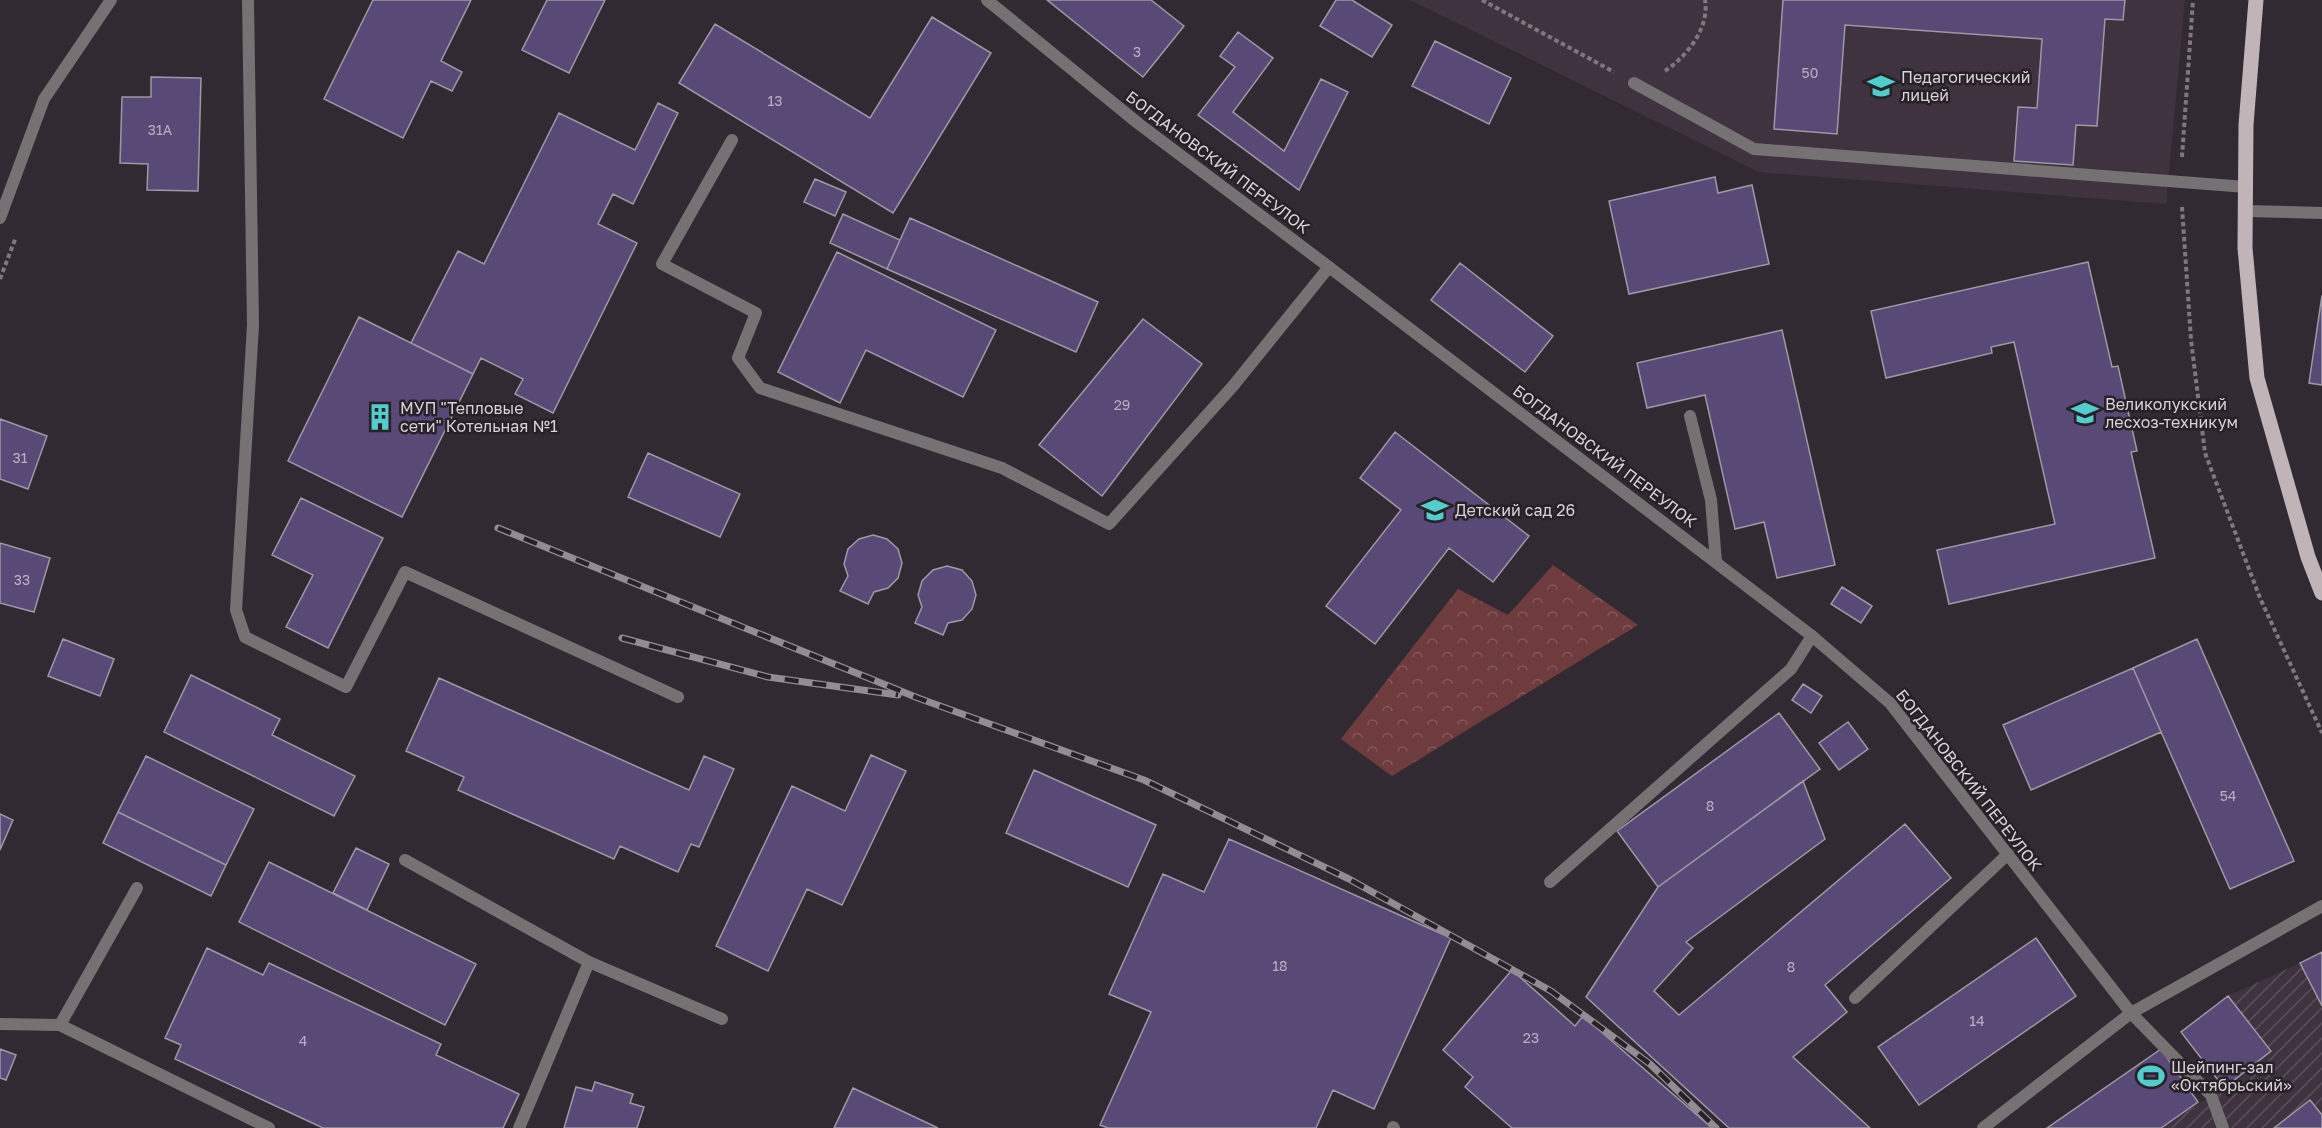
<svg xmlns="http://www.w3.org/2000/svg" width="2322" height="1128" font-family="'Golos Text',sans-serif">
<style>
.built{fill:#3f333f}
.industrial{fill:url(#industrial-furrows)}
.forest{fill:url(#forest-crowns)}
.building{fill:#594977;stroke:#9c99a4;stroke-width:1.5}
.lines{fill:none;stroke-linecap:round;stroke-linejoin:round}
.path{stroke:#7e787e;stroke-width:4;stroke-dasharray:4.5 3;stroke-linecap:butt}
.service{stroke:#767173;stroke-width:12}
.minor{stroke:#767173;stroke-width:12}
.primary{stroke:#c0b4b9;stroke-width:15}
.rail-casing{stroke:#938c93;stroke-width:7}
.rail{stroke:#282128;stroke-width:4.5;stroke-dasharray:14;stroke-linecap:butt}
.labels{text-anchor:middle;stroke-width:5;stroke-linejoin:round;paint-order:stroke}
.number-label{font-size:14px;fill:#b8b0c0}
.poi-label{font-size:16px;fill:#d8d3d8;stroke:#282128;text-anchor:start}
.street-label{font-size:16px;fill:#d8d3d8;stroke:#282128}
</style>
<defs>
<pattern id="industrial-furrows" width="10" height="10" patternUnits="userSpaceOnUse" patternTransform="scale(1.5)"><rect width="10" height="10" fill="#3f333f"/><path d="M-1 1l2-2M0 10L10 0M9 11l2-2" fill="none" stroke="#5a505a"/></pattern>
<pattern id="forest-crowns" width="20" height="18" patternUnits="userSpaceOnUse" patternTransform="scale(1.5)"><rect width="20" height="18" fill="#6f3c3e"/><path d="M2 6a3 3 0 1 1 6 0M12 15a3 3 0 1 1 6 0" fill="none" stroke="#835759"/></pattern>
</defs>
<rect width="100%" height="100%" fill="#322a32"/>
<path class="built" d="M1410 0H2185L2166 204 1759 172Z"/>
<path class="industrial" d="M2300 963 2322 1006V1128H2161L2223 1088 2181 1032 2228 996Z"/>
<path class="forest" d="M1553 565 1638 625 1392 776 1341 739 1458 589 1508 615Z"/>
<path class="building" d="M373 0H471L441 61 462 72 452 91 431 81 403 138 324 99Z
M547 0H605L569 73 522 50Z
M1047 0H1151L1184 26 1143 77Z
M1336 0H1352L1392 25 1372 57 1320 26Z
M1783 0H2125L2123 20 2105 19 2097 126 2076 125 2073 165 2014 161 2018 107 2037 108 2042 39 1845 25 1837 134 1774 129Z
M932 17 991 53 893 213 679 83 715 24 870 118Z
M1238 32 1273 58 1233 112 1284 151 1321 79 1348 92 1299 190 1198 115 1235 67 1220 56Z
M1435 41 1511 78 1489 124 1412 86Z
M151 77 201 78 198 191 147 190 148 164 120 163 122 97H151Z
M658 103 678 113 633 204 613 194 598 224 637 243 553 413 515 394 523 379 481 358 473 374 411 343 458 251 484 264 559 113 635 150Z
M1715 177 1718 193 1752 185 1769 264 1629 294 1609 201Z
M815 179 846 192 835 216 804 202Z
M843 214 900 240 887 269 830 243Z
M910 218 1098 302 1076 352 887 269Z
M837 252 996 330 963 397 866 350 840 403 778 372Z
M2088 262 2112 367 2118 366 2137 451 2131 452 2155 558 1949 604 1937 550 2055 524 2014 342 1991 347 1992 353 1886 378 1871 311Z
M1460 263 1553 336 1525 372 1431 300Z
M2322 295V385L2309 383Z
M359 317 473 374 402 517 288 461Z
M1143 319 1202 364 1102 496 1039 445Z
M1782 330 1835 565 1777 578 1764 522 1735 529 1705 395 1647 408 1637 363Z
M0 419 47 436 28 489 0 479Z
M1395 432 1529 536 1493 582 1449 548 1375 644 1326 606 1401 510 1360 478Z
M648 453 740 494 720 537 628 497Z
M301 498 383 538 328 648 286 627 313 575 272 555Z
M873 535 887 539 898 549 902 563 898 578 888 588 874 592 868 604 840 591 848 576 844 564 848 549 859 539Z
M0 543 50 558 34 612 0 603Z
M947 566 962 570 972 581 976 595 972 609 962 620 948 623 943 635 915 623 922 607 918 595 922 581 933 570Z
M1842 587 1872 606 1861 623 1831 604Z
M63 639 114 659 100 696 48 676Z
M2197 639 2294 861 2230 889 2133 668Z
M2133 668 2161 732 2031 790 2003 725Z
M191 675 280 719 272 735 355 776 334 816 164 732Z
M439 678 689 790 704 756 734 769 699 847 691 844 678 872 620 846 614 859 458 790 464 777 406 751Z
M1803 684 1822 696 1811 713 1792 700Z
M1779 713 1820 769 1658 887 1617 831Z
M1848 722 1868 749 1839 770 1819 743Z
M871 755 906 771 842 905 807 889 768 971 716 946 792 786 845 811Z
M146 756 254 809 226 865 118 812Z
M1034 770 1156 825 1128 887 1006 833Z
M1803 781 1825 839 1686 942 1693 948 1654 991 1679 1015 1905 824 1951 878 1825 985 1847 1012 1793 1057 1870 1128H1729L1586 997 1658 887Z
M118 812 226 865 211 896 103 843Z
M0 814 13 820 0 850Z
M1229 839 1451 938 1374 1109 1333 1090 1316 1128H1108L1100 1125 1151 1012 1109 994 1163 874 1204 892Z
M356 848 389 864 367 910 333 893Z
M269 862 476 964 445 1025 239 922Z
M2036 938 2076 996 1919 1105 1878 1047Z
M207 948 263 975 269 963 441 1044 436 1055 519 1094 503 1128H323L175 1059 181 1045 165 1038Z
M2322 952V1006L2300 963Z
M1512 970 1575 1026 1583 1016 1712 1128H1512L1465 1087 1473 1077 1443 1050Z
M2228 996 2271 1051 2224 1088 2181 1032Z
M0 1049 16 1055 6 1080 0 1078Z
M2161 1049 2198 1102 2161 1128H2047Z
M595 1082 633 1094 630 1103 644 1107 637 1128H564L576 1087 592 1091Z
M853 1088 938 1128H834Z
M2310 1100 2322 1115V1128H2274Z"/>
<g class="lines">
<path class="path" d="M1482 0 1614 72
M1665 71C1686 57 1710 28 1705 0
M2182 157 2193 0
M2182 207 2191 340 2205 453 2260 598 2322 733
M0 279 16 237"/>
<path class="service" d="M248 0 253 325 236 610 245 637 346 687 405 572 678 697
M1634 83 1754 149 2246 187
M732 140 662 264 756 313 738 358 760 388 1002 468 1109 524 1233 386 1329 267
M2246 211 2322 213
M1690 416 1711 500 1716 562
M405 860 589 962 722 1019
M1550 882 1791 669 1812 636
M1855 998 2008 854
M2131 1013 2211 1095 2223 1128
M0 1024 60 1025 137 888
M60 1025 269 1128
M1393 1127 1394 1128
M519 1128 589 962"/>
<path class="minor" d="M987 0 1139 124 1329 267 1812 636 1890 703 2131 1013
M0 218 44 99 111 0
M1983 1128 2131 1013 2322 906"/>
<path class="primary" d="M2256 0 2246 125 2245 248 2257 378 2308 557 2322 593"/>
<defs>
<path id="rail" d="M498 528 918 698 1144 780 1349 879 1551 991 1650 1064 1716 1128
M622 638 768 677 898 695"/>
</defs>
<use href="#rail" class="rail-casing"/>
<use href="#rail" class="rail"/>
</g>
<defs>
<symbol id="school-bare" viewBox="-9 -9 18 18"><path d="M0-5L7-2L0 1L-7-2ZM-4 1L0 2.5L4 1V4Q0 6-4 4Z" fill="#52cdcd" stroke="#282128" stroke-width="2.5" paint-order="stroke"/></symbol>
<symbol id="university-bare" viewBox="-9 -9 18 18"><path d="M0-5L7-2L0 1L-7-2ZM-4 1L0 2.5L4 1V4Q0 6-4 4Z" fill="#52cdcd" stroke="#282128" stroke-width="2.5" paint-order="stroke"/></symbol>
<symbol id="building-bare" viewBox="-9 -9 18 18"><path d="M-4-6H4V6H1V3H-1V6H-4ZM-2.5-4.3h1.7v1.8h-1.7ZM.8-4.3h1.7v1.8H.8ZM-2.5-1h1.7V.8h-1.7ZM.8-1h1.7V.8H.8Z" fill="#52cdcd" stroke="#282128" stroke-width="2.5" paint-order="stroke"/></symbol>
<symbol id="stadium-bare" viewBox="-9 -9 18 18"><path d="M0-5a6.5 5 0 1 0 0 10a6.5 5 0 1 0 0-10ZM-3.5-1.8h7v3.6h-7Z" fill="#52cdcd" stroke="#282128" stroke-width="2.5" paint-order="stroke"/></symbol>
</defs>
<g fill-rule="evenodd">
<use href="#school-bare" x="1862" y="67" width="38" height="38"/>
<use href="#university-bare" x="2066" y="394" width="38" height="38"/>
<use href="#building-bare" x="361" y="398" width="38" height="38"/>
<use href="#school-bare" x="1416" y="491" width="38" height="38"/>
<use href="#stadium-bare" x="2132" y="1057" width="38" height="38"/>
</g>
<g class="labels">
<g class="number-label">
<text x="1137" y="57">3</text>
<text x="1810" y="78">50</text>
<text x="775" y="106">13</text>
<text x="160" y="135">31А</text>
<text x="1122" y="410">29</text>
<text x="20" y="463">31</text>
<text x="22" y="585">33</text>
<text x="2228" y="801">54</text>
<text x="1710" y="811">8</text>
<text x="1280" y="971">18</text>
<text x="1791" y="972">8</text>
<text x="1977" y="1026">14</text>
<text x="1531" y="1043">23</text>
<text x="303" y="1046">4</text>
</g>
<g class="poi-label">
<text x="1901" y="83">Педагогический<tspan x="1901" dy="18">лицей</tspan></text>
<text x="2105" y="410">Великолукский<tspan x="2105" dy="18">лесхоз-техникум</tspan></text>
<text x="400" y="414">МУП "Тепловые<tspan x="400" dy="18">сети" Котельная №1</tspan></text>
<text x="1455" y="516">Детский сад 26</text>
<text x="2171" y="1073">Шейпинг-зал<tspan x="2171" dy="18">«Октябрьский»</tspan></text>
</g>
<g class="street-label">
<text transform="translate(1218 162) rotate(37)" y="6">БОГДАНОВСКИЙ ПЕРЕУЛОК</text>
<text transform="translate(1605 456) rotate(37)" y="6">БОГДАНОВСКИЙ ПЕРЕУЛОК</text>
<text transform="translate(1969 780) rotate(52)" y="6">БОГДАНОВСКИЙ ПЕРЕУЛОК</text>
</g>
</g>
</svg>
